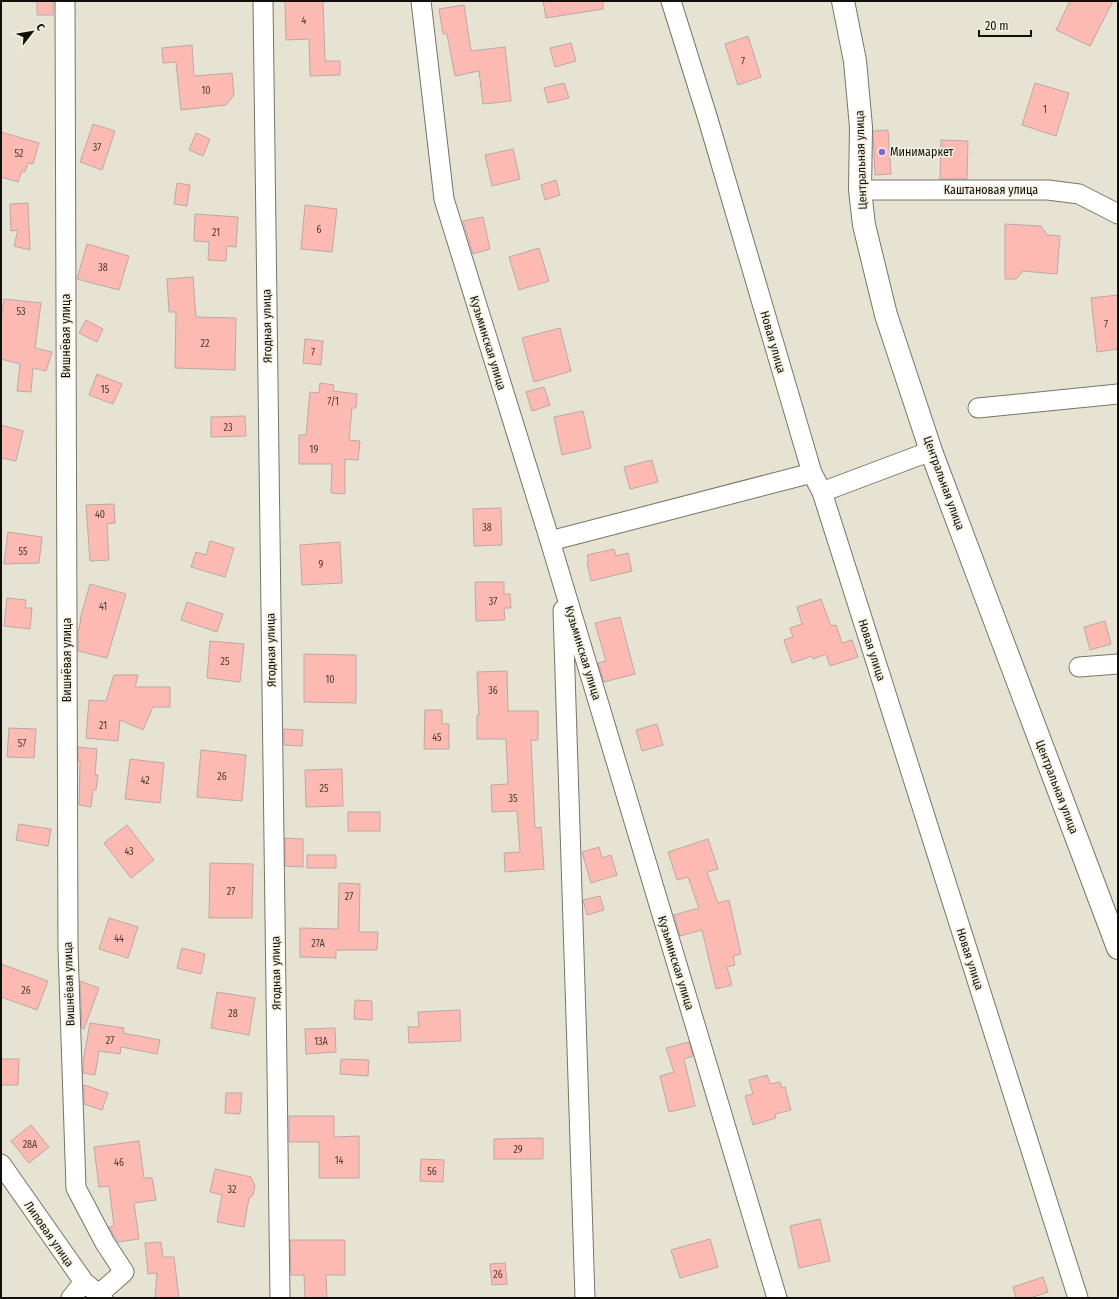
<svg xmlns="http://www.w3.org/2000/svg" width="1119" height="1299" font-family="'Fira Sans Condensed',sans-serif">
<style>
.building{fill:#fcbab3;stroke:#bba8a6}
.lines{fill:none;stroke-linecap:round;stroke-linejoin:round}
.minor-casing{stroke:#787566;stroke-width:21}
.tertiary-casing{stroke:#787566;stroke-width:24}
.minor{stroke:#fff;stroke-width:19}
.tertiary{stroke:#fff;stroke-width:22}
.poi-dot{fill:#8265e0;stroke:#f4f1e0;stroke-width:1.5}
.labels{text-anchor:middle;stroke-width:3;stroke-linejoin:round;paint-order:stroke}
.number-label{font-size:10px;fill:#4b3a34}
.poi-label{font-size:12px;fill:#100f09;stroke:#f4f1e0;text-anchor:start}
.street-label{font-size:12px;fill:#100f09;stroke:#f4f1e0}
</style>
<rect width="100%" height="100%" fill="#e7e3d3"/>
<path class="building" d="M37 1H53V15H37Z
M285 1H323L325 61H340V75L310 76 309 39 286 40Z
M543 1H603V9L546 18Z
M1070 1H1113L1090 46 1056 30Z
M464 5 471 51 505 47 511 101 483 104 479 71 455 76 447 34H443L439 9Z
M748 36 761 77 738 85 725 44Z
M571 43 576 61 555 67 550 48Z
M192 45 194 76 232 73 234 95 226 105 181 110 176 62 163 63 162 48Z
M564 83 569 98 548 103 544 88Z
M1035 83 1069 93 1056 136 1022 125Z
M93 124 115 131 102 170 80 162Z
M888 130 891 174 875 175 873 131Z
M1 132 39 143 33 164 28 163 25 172 22 171 18 182 1 177Z
M196 133 210 139 203 156 189 150Z
M941 140 968 141 967 179H940Z
M513 149 520 179 492 186 485 155Z
M556 180 560 195 545 200 541 185Z
M177 183 190 185 187 206 174 204Z
M28 203V204L30 250 14 246 18 230 11 231 10 204Z
M305 205 337 209 332 252 301 249Z
M195 214 238 217 236 247 227 246 226 261 208 260 209 242 194 241Z
M483 217 490 249 473 254 463 221Z
M1005 224 1041 226 1047 235 1060 236 1057 274 1023 271 1016 279H1005Z
M87 244 129 256 119 290 77 279Z
M539 248 549 281 519 290 509 257Z
M193 277 196 317 236 318 235 370 175 368 176 312H169L167 279Z
M1118 295V349L1097 352 1091 298Z
M4 299 41 303 35 348 52 352 46 371 33 368 31 392 17 391 20 364 1 359V319Z
M86 320 103 329 97 342 79 333Z
M560 328 571 371 534 382 522 338Z
M305 339 323 341 321 365 303 363Z
M97 374 122 384 113 404 89 395Z
M320 383 334 385 333 391 357 394 356 408H352L349 440 360 441 358 460 345 459V494L331 493 332 464H299V435H306L310 392 319 393Z
M544 387 550 405 532 411 526 392Z
M583 411 591 448 562 455 554 417Z
M245 416 246 436 211 437V417Z
M1 425 23 431 16 461 1 458Z
M652 460 658 482 630 489 624 467Z
M114 504 115 523 107 524 109 560 90 561 86 505Z
M501 508 502 545 474 546 473 509Z
M8 532 42 537 39 563 4 564Z
M210 541 234 548 225 577 191 567 196 552 206 555Z
M340 542 342 583 302 585 300 545Z
M614 549 616 556 628 553 632 571 591 581 587 562H589L587 555Z
M475 582H504V594H510L511 608H504L505 620 476 621Z
M90 584 126 594 107 658 78 651V633L81 619H80Z
M7 598 26 600 25 608H32L30 629 4 626Z
M821 599 831 626 836 625 842 643 852 640 858 657 830 666 826 654 813 659 812 656 792 663 784 640 793 637 790 628 802 624 797 607Z
M187 602 223 614 217 632 181 620Z
M620 617 635 674 604 682 598 663 606 661 595 623Z
M1105 621 1111 644 1090 650 1084 627Z
M210 641 244 644 240 682 207 678Z
M304 654 356 655V703L304 702Z
M507 671 508 711H538V740H531L535 828 541 827 544 869 505 872 504 853 520 852 517 811 492 812 491 785 508 784 506 739H477V715H479L477 672Z
M114 675H138L135 687H170V707H153L143 730 120 720 118 741 86 738 89 700 106 701Z
M425 710H442V724H449V749H424Z
M657 724 663 745 642 751 636 730Z
M9 728 36 729 34 758 7 757Z
M284 729 303 730 302 746 284 745Z
M78 747 97 749 95 775H98L96 790H93L91 807 79 805 80 761H78Z
M201 750 246 755 242 801 197 797Z
M130 759 164 763 160 803 125 799Z
M342 769 343 806 306 807 305 770Z
M348 812H380V831H348Z
M19 824 51 829 48 846 16 840Z
M127 825 154 860 131 878 104 843Z
M285 838 303 839V867L285 866Z
M708 839 718 869 707 872 718 903 729 900 741 954 733 956 735 965 727 967 732 985 716 989 702 930 680 936 674 915 699 908 688 877 677 880 668 852Z
M599 847 602 858 611 855 617 875 591 883 582 852Z
M307 855H336V868H307Z
M210 863 253 864 252 918H209Z
M339 883 360 884 359 932H378L377 950H336V958L300 957V928L338 929Z
M600 896 604 910 587 915 583 900Z
M109 918 138 927 128 958 99 949Z
M182 948 205 954 201 974 177 968Z
M1 964 48 981 37 1010 1 997Z
M80 981 99 988 84 1029 82 1028Z
M217 992 255 998 249 1035 211 1028Z
M355 1000 372 1001V1020L354 1019Z
M460 1010 461 1041 409 1043 408 1027H419L418 1012Z
M90 1023 124 1028 123 1033 160 1040 157 1054 121 1047 120 1054 99 1051 95 1075 83 1073V1062Z
M335 1028 336 1052 306 1054 305 1029Z
M689 1042 693 1056 684 1059 695 1106 669 1112 660 1076 674 1072 666 1048Z
M1 1059H19L18 1085H1Z
M341 1059 369 1060 368 1076 340 1074Z
M767 1075 770 1084 780 1082 782 1088 785 1087 791 1110 775 1114 776 1118 753 1125 745 1096 753 1094 749 1080Z
M84 1085 108 1093 102 1110 84 1104Z
M226 1093H242L240 1114 225 1113Z
M289 1116H334V1137L359 1136V1178H319V1142H289Z
M31 1125 49 1147 29 1163 11 1141Z
M543 1138V1159H494V1139Z
M139 1141 144 1178H152L156 1200 134 1203 139 1239 118 1242 109 1227 114 1226 109 1186 99 1187 94 1147Z
M421 1159 444 1160 443 1182 420 1181Z
M215 1169 251 1177 255 1186 253 1195 249 1198 244 1227 217 1222 222 1195 210 1192Z
M820 1219 830 1261 799 1268 790 1226Z
M710 1239 718 1267 680 1278 671 1250Z
M290 1240H345V1275H326L327 1298H305L304 1275H291Z
M161 1242 163 1257H174L179 1298H155L157 1273 148 1274 145 1243Z
M505 1263 507 1284 492 1285 490 1264Z
M1043 1277 1048 1292 1030 1298H1016L1013 1287Z"/>
<g class="lines">
<defs>
<path id="minor" d="M65 1 68 948 76 1188 105 1243 124 1272 99 1294
M263 1 280 1298
M421 1 444 199 550 541 777 1298
M671 1 707 116 812 473 822 492 1078 1298
M860 190H1048L1079 194 1118 214
M978 408 1118 394
M822 492 931 451
M550 541 812 473
M563 610 585 1298
M1079 667 1118 664
M1 1164 84 1282 103 1298
M71 1298 84 1282"/>
<path id="tertiary" d="M843 1 855 61 861 127 860 190 864 225 886 315 931 451 1118 948"/>
</defs>
<use href="#minor" class="minor-casing"/>
<use href="#tertiary" class="tertiary-casing"/>
<use href="#minor" class="minor"/>
<use href="#tertiary" class="tertiary"/>
</g>
<circle class="poi-dot" cx="882" cy="152" r="4"/>
<g class="labels">
<g class="number-label">
<text x="304" y="24">4</text>
<text x="743" y="65">7</text>
<text x="206" y="94">10</text>
<text x="1045" y="113">1</text>
<text x="97" y="151">37</text>
<text x="19" y="157">52</text>
<text x="319" y="233">6</text>
<text x="216" y="236">21</text>
<text x="103" y="271">38</text>
<text x="21" y="315">53</text>
<text x="1106" y="328">7</text>
<text x="205" y="347">22</text>
<text x="313" y="356">7</text>
<text x="105" y="393">15</text>
<text x="333" y="405">7/1</text>
<text x="228" y="431">23</text>
<text x="314" y="453">19</text>
<text x="100" y="518">40</text>
<text x="487" y="531">38</text>
<text x="23" y="555">55</text>
<text x="321" y="568">9</text>
<text x="493" y="605">37</text>
<text x="103" y="610">41</text>
<text x="225" y="665">25</text>
<text x="330" y="683">10</text>
<text x="493" y="694">36</text>
<text x="103" y="729">21</text>
<text x="437" y="741">45</text>
<text x="22" y="747">57</text>
<text x="222" y="780">26</text>
<text x="145" y="784">42</text>
<text x="324" y="792">25</text>
<text x="513" y="802">35</text>
<text x="129" y="855">43</text>
<text x="231" y="895">27</text>
<text x="349" y="900">27</text>
<text x="119" y="942">44</text>
<text x="318" y="947">27А</text>
<text x="26" y="994">26</text>
<text x="233" y="1017">28</text>
<text x="110" y="1044">27</text>
<text x="321" y="1045">13А</text>
<text x="30" y="1148">28А</text>
<text x="518" y="1153">29</text>
<text x="339" y="1164">14</text>
<text x="119" y="1166">46</text>
<text x="432" y="1175">56</text>
<text x="232" y="1193">32</text>
<text x="498" y="1278">26</text>
</g>
<g class="poi-label">
<text x="890" y="156">Минимаркет</text>
</g>
<g class="street-label">
<text transform="translate(861 160) rotate(-92)" y="4">Центральная улица</text>
<text x="991" y="194">Каштановая улица</text>
<text transform="translate(267 326) rotate(-91)" y="4">Ягодная улица</text>
<text transform="translate(66 336) rotate(-90)" y="4">Вишнёвая улица</text>
<text transform="translate(773 342) rotate(74)" y="4">Новая улица</text>
<text transform="translate(488 343) rotate(73)" y="4">Кузьминская улица</text>
<text transform="translate(944 483) rotate(70)" y="4">Центральная улица</text>
<text transform="translate(271 650) rotate(-91)" y="4">Ягодная улица</text>
<text transform="translate(872 650) rotate(72)" y="4">Новая улица</text>
<text transform="translate(583 653) rotate(73)" y="4">Кузьминская улица</text>
<text transform="translate(67 660) rotate(-90)" y="4">Вишнёвая улица</text>
<text transform="translate(1057 787) rotate(69)" y="4">Центральная улица</text>
<text transform="translate(970 959) rotate(72)" y="4">Новая улица</text>
<text transform="translate(676 963) rotate(73)" y="4">Кузьминская улица</text>
<text transform="translate(276 973) rotate(-91)" y="4">Ягодная улица</text>
<text transform="translate(69 984) rotate(-92)" y="4">Вишнёвая улица</text>
<text transform="translate(49 1234) rotate(55)" y="4">Липовая улица</text>
</g>
</g>
<rect width="1119" height="1299" fill="none" stroke="#100f09" stroke-width="4"/>
<g transform="translate(32 32) rotate(59)" stroke="#f4f1e0" stroke-width="3" paint-order="stroke">
<path d="M0-3L7 15L0 10L-7 15Z" fill="#100f09"/>
<text y="-6" font-size="11" font-weight="bold" text-anchor="middle" fill="#100f09">С</text>
</g>
<path d="M979 30v6h52v-6" fill="none" stroke="#100f09" stroke-width="2"/>
<text x="985" y="30" font-size="12" fill="#100f09" stroke="#f4f1e0" stroke-width="3" paint-order="stroke">20 m</text>
</svg>
